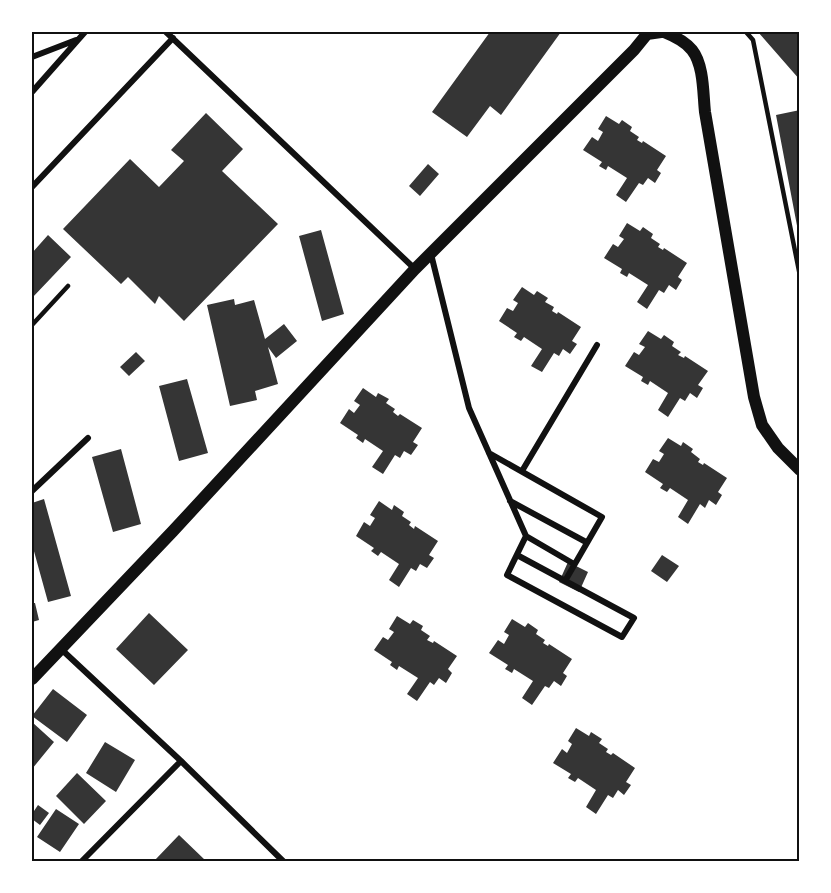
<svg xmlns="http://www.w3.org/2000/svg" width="831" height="893" font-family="Poppins,sans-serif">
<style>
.building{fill:#353535}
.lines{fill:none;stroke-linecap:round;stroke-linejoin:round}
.service{stroke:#111;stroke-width:4.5}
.minor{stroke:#111;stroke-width:6}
.secondary{stroke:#111;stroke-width:12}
.neatline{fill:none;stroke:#111;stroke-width:2}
</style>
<rect width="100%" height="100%" fill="#fff"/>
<path class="building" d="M490 32H561L501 115 490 106 467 137 432 112Z
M758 32H800V80Z
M800 110V231H798L776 115Z
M206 113 243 149 222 171 278 224 184 321 159 296 155 304 128 277 121 284 63 229 130 159 159 187 184 161 171 150Z
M606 116 619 124 622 120 632 127 630 131 639 137 637 140 642 143 643 141 666 156 657 170 661 173 655 183 648 178 643 185 639 183 626 202 616 195 627 178 608 166 606 170 599 166 602 162 583 150 592 137 598 141 603 132 598 129Z
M428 164 439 174 420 196 409 186Z
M627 223 640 231 643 227 653 234 651 238 660 244 658 247 663 250 664 248 687 263 678 277 682 280 676 290 669 285 664 293 659 290 647 309 637 302 648 285 629 273 627 277 620 273 622 269 604 258 613 244 618 247 624 239 619 236Z
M321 230 344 314 322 321 299 236Z
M48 235 71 257 32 298V253Z
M522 287 534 295 537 291 548 298 545 302 554 307 552 311 557 314 558 312 581 327 572 341 577 344 570 354 563 349 559 356 554 353 542 372 531 366 542 349 524 337 521 341 514 337 517 333 499 321 507 308 513 311 518 303 513 300Z
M234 299 235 305 254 300 265 339 284 324 297 341 276 358 268 347 278 384 255 391 257 400 230 406 207 305Z
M648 331 661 339 664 335 674 342 672 346 681 352 678 355 684 358 685 356 708 371 698 385 703 388 697 398 690 393 685 401 680 398 668 417 658 410 668 393 650 381 648 385 641 381 643 377 625 366 634 352 639 355 645 347 639 344Z
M136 352 145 361 129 376 120 367Z
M187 379 208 453 179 461 159 386Z
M363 388 376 397 378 393 389 399 386 403 395 409 393 412 398 416 400 414 422 428 413 442 418 445 411 455 404 451 400 458 395 455 383 474 372 467 383 451 365 439 363 443 356 438 358 435 340 423 349 409 354 413 360 405 354 401Z
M668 438 681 446 683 442 693 449 691 452 700 459 698 462 703 465 704 463 727 478 718 492 722 495 716 505 709 500 705 508 700 504 688 524 678 517 688 500 670 488 667 492 660 488 663 484 645 472 653 459 659 462 664 454 659 451Z
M121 449 141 524 113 532 92 457Z
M44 499 71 596 48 602 32 544V503Z
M379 501 392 510 394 505 404 512 402 516 411 522 409 525 414 529 415 526 438 541 429 555 434 558 427 568 420 564 416 571 411 568 399 587 389 580 399 564 381 552 378 556 371 551 374 548 356 536 364 522 370 526 375 518 370 515Z
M662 555 679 566 667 582 651 571Z
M568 562 588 572 579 592 559 582Z
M32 603H35L39 620 32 622Z
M149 613 188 650 154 685 116 649Z
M397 616 410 624 413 620 423 626 421 630 430 636 427 640 433 643 434 641 457 656 448 669 452 673 446 683 439 678 434 685 430 682 417 701 407 694 418 678 399 666 397 670 390 665 392 662 374 650 383 637 388 640 394 632 389 629Z
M512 619 525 627 528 623 538 630 536 634 545 640 543 643 548 646 549 644 572 659 563 673 567 676 561 686 554 681 549 688 545 686 532 705 522 698 533 681 514 669 512 673 505 669 508 665 489 653 498 640 504 644 509 635 504 632Z
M53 689 87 715 67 742 32 716Z
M32 722 54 742 32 769Z
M576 728 589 736 591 732 602 739 599 743 608 749 606 752 611 755 613 753 635 768 626 782 631 785 624 795 618 790 613 798 608 795 596 814 586 807 596 790 578 778 575 782 568 778 571 774 553 763 562 749 567 753 572 744 568 741Z
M105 742 135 760 116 792 86 773Z
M77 773 106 801 84 824 56 796Z
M38 805 49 813 40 825 32 819V814Z
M56 809 79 824 60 852 37 837Z
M179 835 205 860 203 862H157L155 860Z"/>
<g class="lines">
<path class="service" d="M746 32 753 40 800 276
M32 325 68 286"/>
<path class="minor" d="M166 32 415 269
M32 57 76 40
M32 92 85 32
M32 187 173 38
M431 254 469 408 526 536 507 575 622 637 634 618 517 555
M489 453 602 517 565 581
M522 471 597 345
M32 491 88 438
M510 501 586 542
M526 536 574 564
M61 649 181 761 284 862
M81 862 181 761"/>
<path class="secondary" d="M664 32C674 36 685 41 692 50 704 65 703 94 705 112L754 397 762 425 778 448 800 470
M32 679 173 531 415 269 634 50 647 34 661 32"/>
</g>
<rect width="831" height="893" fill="none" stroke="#ffffff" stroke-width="66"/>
<rect x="33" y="33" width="765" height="827" class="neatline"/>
</svg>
